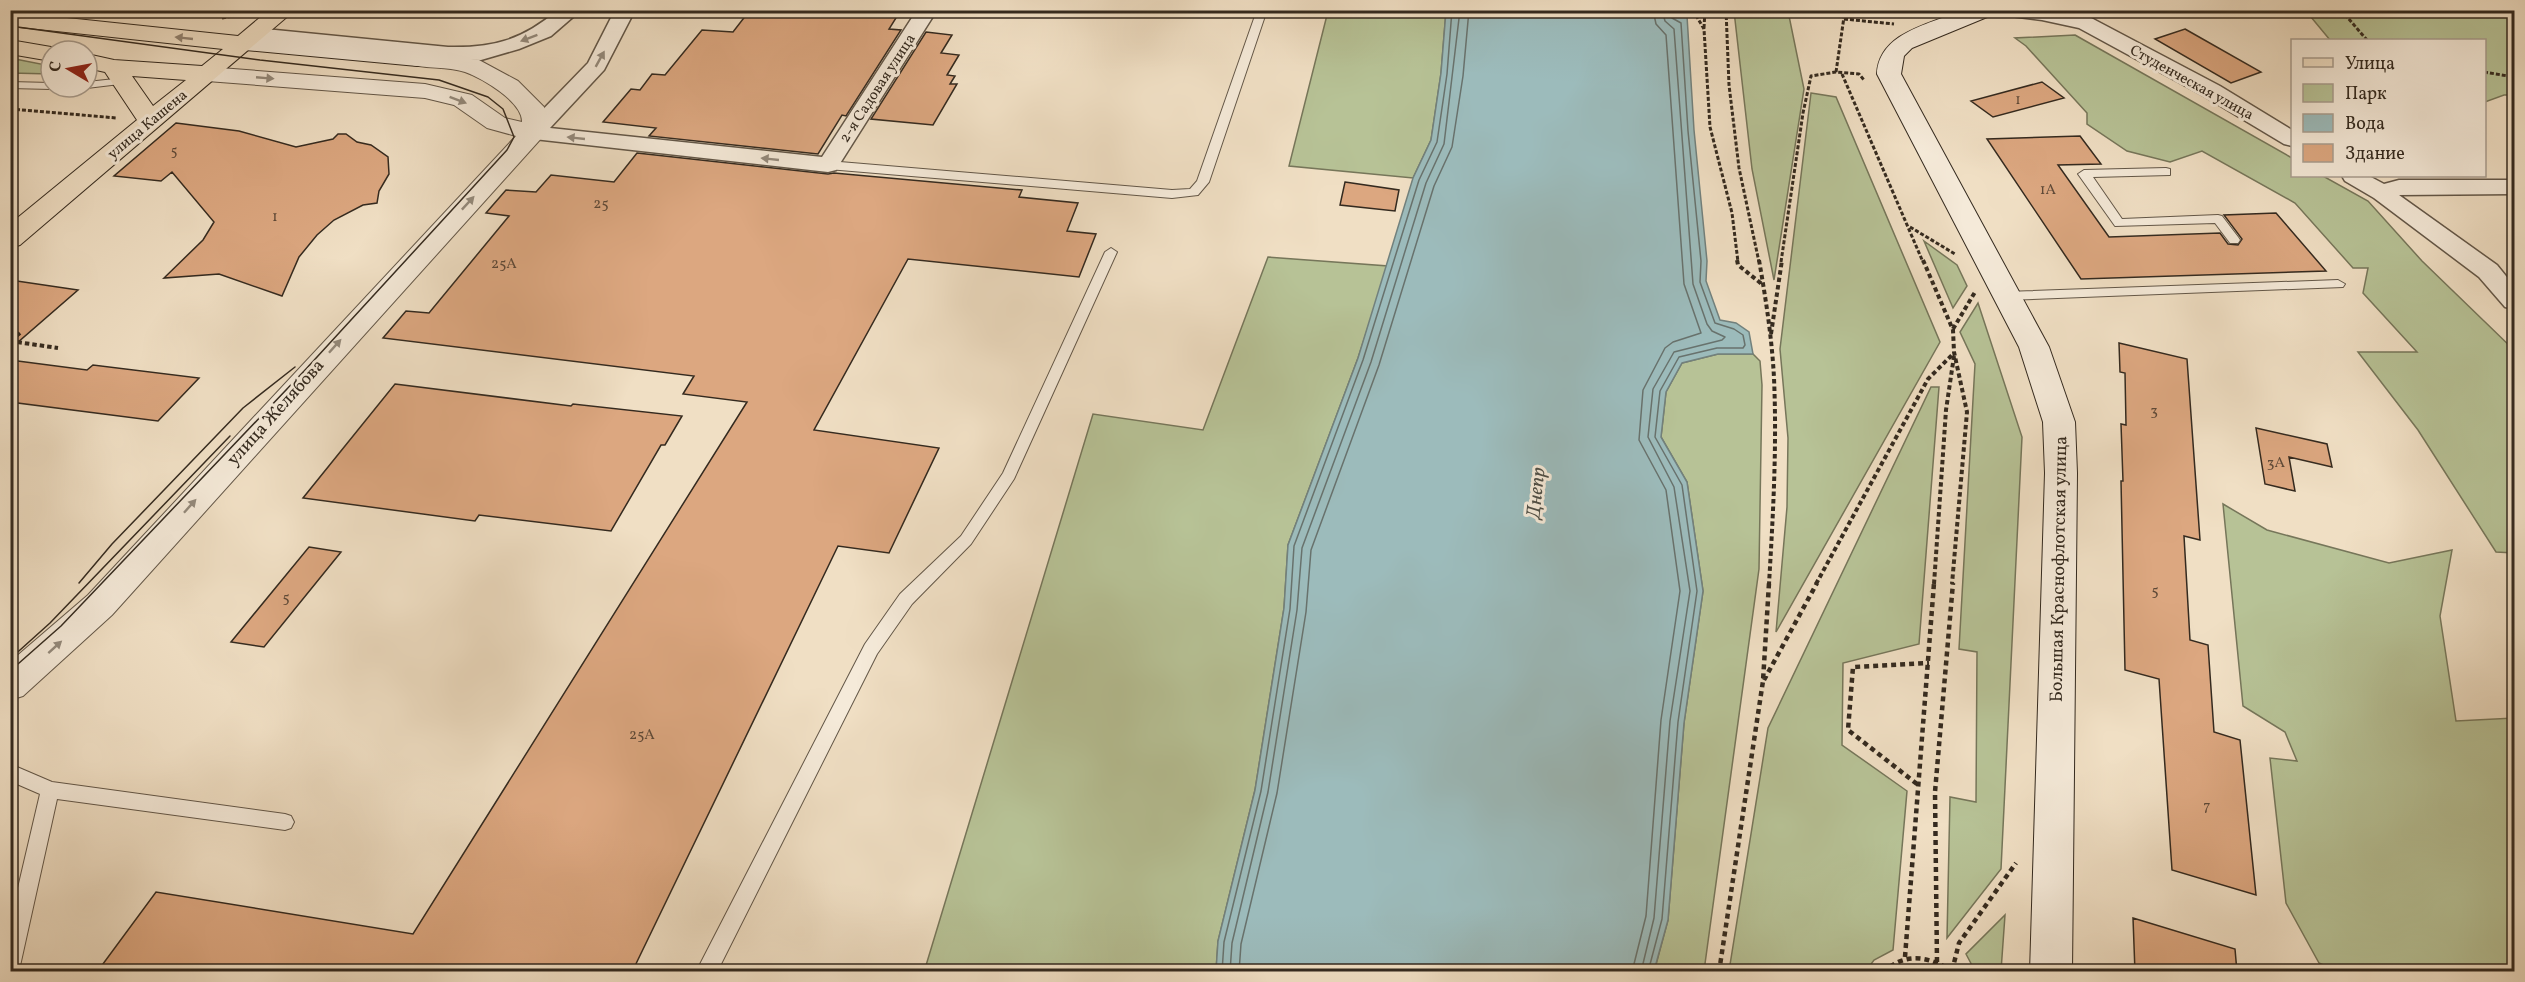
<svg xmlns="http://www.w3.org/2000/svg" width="2525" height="982" font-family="Vollkorn,serif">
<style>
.green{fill:#b7c296;stroke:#76765a;stroke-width:1.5}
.water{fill:#9cbbbb;stroke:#72817d;stroke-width:1.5}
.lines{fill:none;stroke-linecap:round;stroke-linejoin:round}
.shore{stroke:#68726d;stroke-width:1.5}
.building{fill:#dca780;stroke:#342a1f;stroke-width:1.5}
.service-casing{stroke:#635748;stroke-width:2}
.minor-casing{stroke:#635748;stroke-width:3}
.tertiary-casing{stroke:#635748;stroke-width:2}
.secondary-casing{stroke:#342a1f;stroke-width:2}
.primary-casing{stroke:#342a1f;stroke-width:2}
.path-far2{stroke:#342a1f;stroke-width:3;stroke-dasharray:4 2;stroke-linecap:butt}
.path-far1{stroke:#342a1f;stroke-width:4;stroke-dasharray:4.5 3;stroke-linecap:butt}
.path{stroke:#342a1f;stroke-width:4.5;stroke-dasharray:5 4;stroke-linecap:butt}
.service{fill:#f5ead9;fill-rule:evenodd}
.minor{fill:#f5ead9;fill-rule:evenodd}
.tertiary{fill:#f5ead9;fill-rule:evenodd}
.secondary{fill:#f5ead9;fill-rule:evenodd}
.primary{fill:#f0dfc4;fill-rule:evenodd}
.tram{stroke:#342a1f;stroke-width:1.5}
.oneway{fill:#928472}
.oneway2{fill:#948a7c}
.labels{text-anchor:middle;stroke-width:6;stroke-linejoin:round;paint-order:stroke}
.far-number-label{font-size:14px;fill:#5e4937}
.far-street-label{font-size:15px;fill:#342a1f;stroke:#f5ead9}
.number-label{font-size:15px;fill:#5e4937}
.street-label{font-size:18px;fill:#342a1f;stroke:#f5ead9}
.water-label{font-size:20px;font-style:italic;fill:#4e4e46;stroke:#f5ead9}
</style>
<rect width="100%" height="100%" fill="#f0dfc4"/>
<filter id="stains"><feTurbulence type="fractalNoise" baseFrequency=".00333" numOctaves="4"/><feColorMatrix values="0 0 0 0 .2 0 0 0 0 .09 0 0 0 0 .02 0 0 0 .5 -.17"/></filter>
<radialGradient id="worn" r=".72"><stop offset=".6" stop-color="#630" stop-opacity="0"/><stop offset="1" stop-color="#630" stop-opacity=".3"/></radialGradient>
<path class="green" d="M1328 11H1446L1441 73 1431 140 1413 178 1289 166Z
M1734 11H1788L1804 89 1774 280 1752 169Z
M2306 11H2514V95H2504L2485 102 2484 40H2330Z
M2075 35 2292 158V176H2323L2368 201 2422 261 2514 350V553L2496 552 2418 430 2358 352H2417L2363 293 2368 268H2353L2295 203 2202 151 2170 162 2127 151 2087 124V113L2026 46 2015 38Z
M10 58 51 66V74L11 73Z
M1811 93 1836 97 1940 342 1776 632 1787 507 1788 438 1780 349Z
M1924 241 1957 265 1967 286 1953 308Z
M1268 257 1388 266 1358 358 1288 545 1284 608 1255 790 1218 941 1216 971 924 972 1093 414 1203 430Z
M1978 303 2022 437 2001 869 1947 938 1950 797 1976 802 1977 652 1959 649 1975 364 1960 332Z
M1718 354H1753L1760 361 1762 385 1759 569 1704 971 1654 972 1668 920 1684 723 1703 591 1687 482 1661 437 1666 392 1682 363Z
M1931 387H1939L1919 644 1843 663 1842 745 1907 791 1893 950 1874 960 1866 971H1729L1768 728Z
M2223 504 2267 530 2389 563 2452 550 2440 616 2456 721 2514 718V971L2338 972 2319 963 2286 903 2270 758 2297 761 2285 732 2243 706Z
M2005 915 2001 971H1975L1966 954Z"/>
<path class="water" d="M1675 10 1676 14 1687 16 1694 130 1707 261 1706 281 1720 320 1736 323 1749 332 1753 354H1718L1682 363 1666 392 1661 437 1687 482 1703 591 1684 723 1668 920 1654 971H1216L1218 941 1255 790 1284 608 1288 545 1358 358 1413 178 1431 140 1441 73 1446 11Z"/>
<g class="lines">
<path class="shore" d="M1222 972 1224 942 1261 791 1290 609 1294 546 1363 360 1419 180 1437 142 1447 74 1452 10
M1230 972 1232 943 1268 792 1297 610 1302 548 1371 362 1426 183 1444 144 1460 10
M1239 972 1241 944 1277 793 1306 612 1311 550 1379 365 1434 186 1452 147 1463 76 1469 10
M1632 972 1646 916 1661 720 1680 591 1666 490 1639 440 1643 390 1665 348 1673 342 1701 333 1684 284 1666 35 1656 24 1653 10
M1641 972 1654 918 1670 721 1690 591 1674 487 1648 437 1653 389 1674 352 1722 340 1725 337 1712 331 1707 324 1693 284 1674 29 1665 21 1662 10
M1648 972 1662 919 1678 722 1697 591 1682 485 1655 437 1660 391 1679 357 1717 348H1743L1745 345 1743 335 1734 329 1715 323 1700 282 1701 261 1688 131 1681 23 1672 18 1670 10"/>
</g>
<path class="building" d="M750 10H901L889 29 901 30 846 116 842 115 818 154 649 136 656 128 603 122 631 89 640 90 652 74 665 75 702 30 733 32Z
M2185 29 2261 72 2231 83 2155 39Z
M926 32 952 35 941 53 959 55 947 75 955 76 950 84H957L933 125 871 119Z
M2042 82 2064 98 1993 117 1971 101Z
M176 123 239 131 296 147 333 139 338 134H346L357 142 371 145 388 157 389 174 379 191 377 203 363 205 334 220 317 235 299 257 282 296 219 274 164 278 203 240 214 222 172 172 161 181 114 176Z
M2080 136 2101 164 2058 165 2109 237 2220 233 2228 244 2238 245 2242 239 2224 215 2276 213 2326 271 2081 279 1987 139Z
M637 153 828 174 834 173 1022 190 1019 197 1078 203 1067 231 1096 234 1079 277 908 259 814 430 939 448 889 553 838 546 632 972H97L156 892 413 934 747 402 683 394 694 376 383 338 406 311 429 313 509 216 486 213 506 190 536 192 551 175 614 182Z
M1345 182 1399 190 1395 211 1340 205Z
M10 280 78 290 10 349Z
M2119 343 2187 359 2200 540 2184 536 2190 640 2208 645 2214 732 2240 740 2256 895 2172 870 2159 679 2125 670 2121 481H2123L2121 424 2126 425 2125 373 2120 372Z
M10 360 87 370 93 365 199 378 158 421 10 402Z
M395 384 571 406 573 404 682 416 665 445H661L611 531 479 515 475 521 303 498Z
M2256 428 2327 444 2332 467 2289 457 2295 491 2265 484Z
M309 547 341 552 264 647 231 642Z
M2133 918 2235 949 2237 972H2135Z"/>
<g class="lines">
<defs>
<path id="service" d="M1257 10H1267L1209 182 1198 195 1172 198 828 169 822 165 828 161 1172 190 1190 189 1197 181Z
M124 78 128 79V83L87 88 83 87H87V82Z
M10 82 51 83V87H56L51 89 10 88Z
M2166 168 2170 169V175L2093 177 2122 219 2218 215 2222 216 2238 237 2240 240 2238 243H2230L2215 223 2115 226 2078 174 2084 170Z
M1111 248 1117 252 1014 479 971 544 912 604 877 654 717 972H696L865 644 900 594 961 536 1003 473 1105 252Z
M2338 280 2345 284 2343 287 2006 300 1999 296 2006 292Z
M10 764 52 782 285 814 291 816 294 822 291 828 285 830 57 799 20 966 17 972H10V922L40 794 10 781Z"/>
<path id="minor" d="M558 10H581L551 36 519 49 481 60 448 59 255 40 248 38 245 34 248 30 255 28 448 47C494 48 522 40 558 10Z
M615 10H635L604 70 550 128 822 157 917 10H937L839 165 836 170 828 172 525 138 522 133 525 128 588 63Z
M1992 10H2076L2220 86 2292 130V146L2284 144 2204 96 2079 28 2042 20 1995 14Z
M2342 176H2369L2384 184 2399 180H2514V194L2399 195 2497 265 2514 286V309L2505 307 2479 277 2374 198 2345 181Z"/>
<path id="tertiary" d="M417 52 479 60 518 81 544 107 548 118 546 133 112 615 23 696 10 700V662L88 595 516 136 487 128 454 105 425 98 207 81 198 79 195 74 198 69 207 67 425 84 472 95 505 118 522 122C523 102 482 78 465 72 447 66 426 69 408 64L405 59 408 54Z"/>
<path id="secondary" d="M1963 10H1995L1992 15 1912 48 1904 56 1901 74 2049 347 2075 422 2077 473 2072 972H2030L2045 473 2043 422 2019 347 1877 74C1879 32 1931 24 1963 10Z
M242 37 417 52 426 54 429 59 426 64 417 66 234 49 230 44 234 39Z"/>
<path id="primary" d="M269 10H295L20 245 10 248V224L137 120 105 72 87 68V54L114 60 202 66 223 49 10 26V12L238 36ZM132 76 186 80 153 106Z
M10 40 51 47 61 51H51V61L10 54Z"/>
</defs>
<use href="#service" class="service-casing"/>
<use href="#minor" class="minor-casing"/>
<use href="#tertiary" class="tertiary-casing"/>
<use href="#secondary" class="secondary-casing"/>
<use href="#primary" class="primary-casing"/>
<path class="path-far2" d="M1693 10 1704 29 1710 127 1732 213 1738 262
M1726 10 1729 85 1739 168 1759 262
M2341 10 2367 40
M222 18 238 15
M1844 19 1894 24
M1704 28 1705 10
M1836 72 1845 10
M2484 72 2514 77
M1842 74 1923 262
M10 109 117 118
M1910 227 1955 254
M1781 262 1803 113 1811 76 1836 72 1859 74 1864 80"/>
<path class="path-far1" d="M1737 260 1738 265 1763 285
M1759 260C1766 300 1772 339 1774 378 1777 447 1773 516 1769 584
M1923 260 1953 330 1954 352 1967 412 1952 584
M1953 329 1975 292
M1771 334 1782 260
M11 340 20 333
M10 341 58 348
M1816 584 1928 379 1954 353
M1934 584 1946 410 1954 356"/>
<path class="path" d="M1764 680 1817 583
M1917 784 1848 730 1853 667 1929 663
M1905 957 1934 583
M1937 962 1935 792 1953 583
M1952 971 1959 943 2016 863
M1719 972 1763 681 1769 583
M1883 972C1906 952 1928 956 1952 971"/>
<use href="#service" class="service"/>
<use href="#minor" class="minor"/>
<use href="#tertiary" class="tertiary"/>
<use href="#secondary" class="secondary"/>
<use href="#primary" class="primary"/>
<path class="tram" d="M10 26 260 60 439 80 488 97 503 109 514 137 507 150 306 369 61 626 10 671
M79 583 112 544 243 408 295 367
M10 659 50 623 230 436"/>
</g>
<defs><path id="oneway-solid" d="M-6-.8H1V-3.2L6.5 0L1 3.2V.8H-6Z" transform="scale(1.5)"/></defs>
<use class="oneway" href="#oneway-solid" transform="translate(184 38) rotate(-174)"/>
<g class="oneway2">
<use href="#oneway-solid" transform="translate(529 38) rotate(159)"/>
<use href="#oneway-solid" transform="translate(600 59) rotate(-61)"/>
<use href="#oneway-solid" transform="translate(265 78) rotate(5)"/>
<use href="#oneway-solid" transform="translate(458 100) rotate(21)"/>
<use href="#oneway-solid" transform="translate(576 138) rotate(-174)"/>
<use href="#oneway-solid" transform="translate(770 159) rotate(-174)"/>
<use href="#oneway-solid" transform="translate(468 203) rotate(-47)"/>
<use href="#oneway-solid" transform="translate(335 346) rotate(-48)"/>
<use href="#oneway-solid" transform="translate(190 506) rotate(-48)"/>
<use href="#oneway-solid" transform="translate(55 647) rotate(-42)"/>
</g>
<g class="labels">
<g class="far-number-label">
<text x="2018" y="104">1</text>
<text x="174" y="155">5</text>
</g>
<g class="far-street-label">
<text transform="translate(2192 82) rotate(29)" y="5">Студенческая улица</text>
<text transform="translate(877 88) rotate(-57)" y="5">2-я Садовая улица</text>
<text transform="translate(147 124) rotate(-40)" y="5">улица Кашена</text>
</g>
<g class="number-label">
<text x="2048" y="194">1А</text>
<text x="601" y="208">25</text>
<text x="275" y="221">1</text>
<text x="504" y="268">25А</text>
<text x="2154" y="415">3</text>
<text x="2276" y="467">3А</text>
<text x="2155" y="595">5</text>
<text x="286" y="602">5</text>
<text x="642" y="739">25А</text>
<text x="2207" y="810">7</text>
</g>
<g class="street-label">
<text transform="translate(275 412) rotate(-48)" y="6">улица Желябова</text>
<text transform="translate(2058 569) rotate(-89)" y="6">Большая Краснофлотская улица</text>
</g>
<g class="water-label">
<text transform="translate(1535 493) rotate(-84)" y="7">Днепр</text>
</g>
</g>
<rect width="2525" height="982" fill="none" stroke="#f0dfc4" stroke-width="36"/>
<rect x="12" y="12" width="2501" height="958" fill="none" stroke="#342a1f" stroke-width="3"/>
<rect x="18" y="18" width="2489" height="946" fill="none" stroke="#342a1f" stroke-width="1.5"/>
<rect x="2291" y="39" width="195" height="138" fill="#f5ead9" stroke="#a89d8f" stroke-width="1.5"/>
<rect x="2303" y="58" width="30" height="9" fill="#f0dfc4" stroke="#a89d8f" stroke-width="1.5"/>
<text x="2345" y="69" font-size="18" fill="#342a1f">Улица</text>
<rect x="2303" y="84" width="30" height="18" fill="#b7c296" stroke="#a89d8f" stroke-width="1.5"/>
<text x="2345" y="99" font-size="18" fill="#342a1f">Парк</text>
<rect x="2303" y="114" width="30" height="18" fill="#9cbbbb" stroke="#a89d8f" stroke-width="1.5"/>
<text x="2345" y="129" font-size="18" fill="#342a1f">Вода</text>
<rect x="2303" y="144" width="30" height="18" fill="#dca780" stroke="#a89d8f" stroke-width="1.5"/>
<text x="2345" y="159" font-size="18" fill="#342a1f">Здание</text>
<g transform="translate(69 69) rotate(280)"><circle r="28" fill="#f5ead9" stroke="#a89d8f" stroke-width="1.5"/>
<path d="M0-4.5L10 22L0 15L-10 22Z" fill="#8f2418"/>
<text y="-9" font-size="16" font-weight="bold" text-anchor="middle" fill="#342a1f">С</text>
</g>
<rect width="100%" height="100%" filter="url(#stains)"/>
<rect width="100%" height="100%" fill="url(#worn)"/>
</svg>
